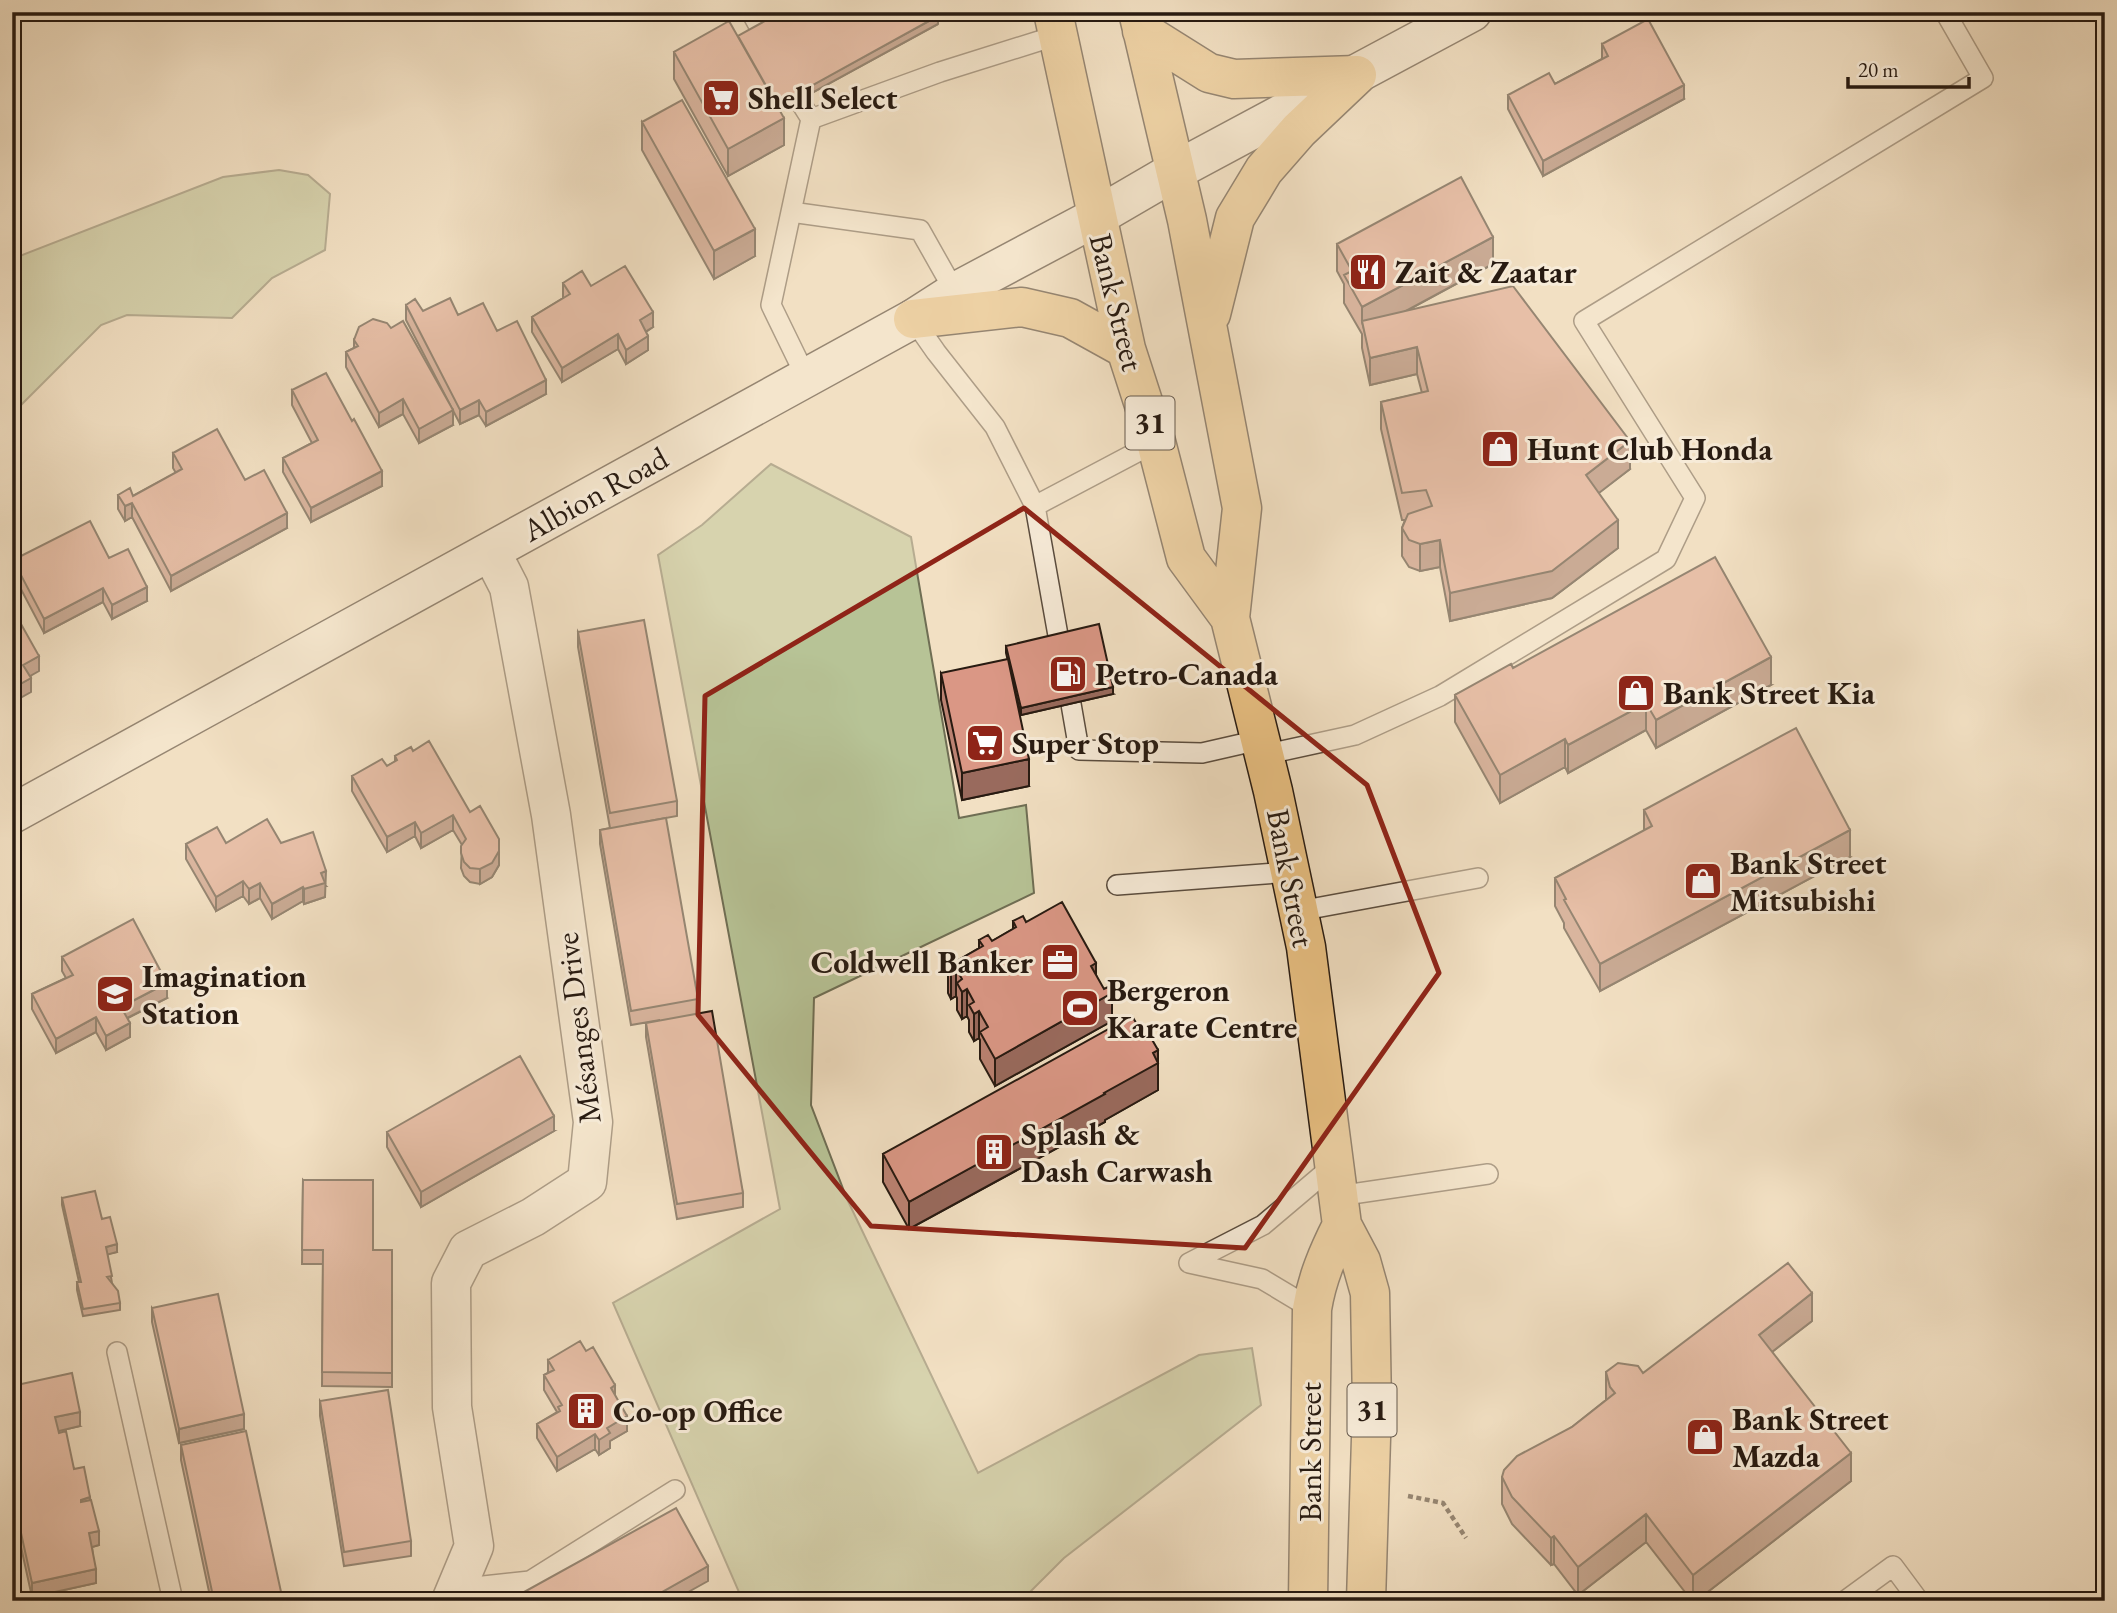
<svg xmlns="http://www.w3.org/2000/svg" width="2117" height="1613" font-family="'EB Garamond',serif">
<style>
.green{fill:#b7c396;stroke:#6f6e54;stroke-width:2}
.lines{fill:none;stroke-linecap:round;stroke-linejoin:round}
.lane-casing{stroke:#5a4c3e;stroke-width:22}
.street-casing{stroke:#5a4c3e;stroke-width:41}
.secondary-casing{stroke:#271a11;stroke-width:41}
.primary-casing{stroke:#271a11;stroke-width:41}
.path{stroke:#271a11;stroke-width:4.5;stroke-dasharray:5 3.5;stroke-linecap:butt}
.lane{stroke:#f7ebd8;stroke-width:19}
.street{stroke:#f7ebd8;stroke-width:38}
.secondary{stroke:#f7ebd8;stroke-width:38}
.primary{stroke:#e9c082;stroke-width:38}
.wall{fill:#bb8272;stroke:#271a11;stroke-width:2}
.shaded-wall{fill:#996a5d;stroke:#271a11;stroke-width:2}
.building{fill:#da9785;stroke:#271a11;stroke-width:2}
.marked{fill:none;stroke:#8f2418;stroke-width:5;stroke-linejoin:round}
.labels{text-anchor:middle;stroke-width:6;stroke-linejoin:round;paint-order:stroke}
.shield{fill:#f7ebd8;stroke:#65594d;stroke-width:2}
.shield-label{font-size:30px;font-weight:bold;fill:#271a11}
.poi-label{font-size:32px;font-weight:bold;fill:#271a11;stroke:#f7ebd8;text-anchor:start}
.street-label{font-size:32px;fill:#271a11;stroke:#f7ebd8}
</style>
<rect width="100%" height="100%" fill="#f2e0c3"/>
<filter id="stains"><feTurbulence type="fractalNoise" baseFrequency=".00286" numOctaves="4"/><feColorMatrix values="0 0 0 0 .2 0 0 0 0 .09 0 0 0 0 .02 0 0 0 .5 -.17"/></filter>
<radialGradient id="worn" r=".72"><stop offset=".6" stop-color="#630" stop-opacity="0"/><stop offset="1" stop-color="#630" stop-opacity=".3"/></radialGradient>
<path class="green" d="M279 170 308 175 330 194 325 250 272 278 232 318 127 315 101 325 12 414V259L223 177Z
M771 464 911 537 959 818 1026 805 1034 893 814 998 811 1105 847 1199 978 1473 1199 1355 1252 1348 1261 1405 1064 1558 1021 1601H725L739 1592 613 1303 780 1209 658 555 702 525Z"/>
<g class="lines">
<defs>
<path id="lane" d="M751 12 761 30
M799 100 811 119 771 305 806 377
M811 119 940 72 1058 35
M791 212 920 230 955 292
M913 319 936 352 995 427 1035 506 1156 442
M1035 506 1059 641
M1071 704 1079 750 1202 753 1259 740
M1263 755 1355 735 1440 696 1666 559 1695 498 1584 321 1983 78 1945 12
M1117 885 1290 872
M1299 911 1478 878
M1338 1196 1488 1174
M1312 1309 1262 1279 1189 1263 1263 1225 1334 1165
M117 1352 173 1601
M456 1589 530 1581 675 1490
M1845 1601 1893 1566 1919 1601"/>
<path id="street" d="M451 1601 474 1546 452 1407 451 1283 468 1250 533 1217 587 1182 593 1122 551 815 509 587 491 552"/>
<path id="secondary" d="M12 814 913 319 955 292 1096 217 1175 171 1472 12"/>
<path id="primary" d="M1053 12 1126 349 1156 442 1186 558 1230 618
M1138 12 1187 220 1242 508 1230 618 1273 791 1306 947 1342 1225 1361 1261 1370 1293 1372 1406 1366 1601
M1142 31 1209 73 1234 79 1357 75
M1211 314 1235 218 1264 170 1299 130 1357 75
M913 319 1022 307 1070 318 1126 349
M1308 1601 1312 1309C1317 1278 1328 1253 1342 1225"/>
</defs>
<use href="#lane" class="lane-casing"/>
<use href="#street" class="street-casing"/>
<use href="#secondary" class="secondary-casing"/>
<use href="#primary" class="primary-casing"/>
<path class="path" d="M1408 1496 1443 1503 1466 1538"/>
<use href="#lane" class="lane"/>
<use href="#street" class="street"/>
<use href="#secondary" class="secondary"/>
<use href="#primary" class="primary"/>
</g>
<path class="wall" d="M938 24 780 110 784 145 728 176 674 79V52L738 36Z
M1602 44 1684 99 1543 176 1508 109V95L1555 84 1602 59Z
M642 122 755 256 714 279 642 150Z
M1337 244 1493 264 1408 310 1630 469 1598 493 1618 548 1552 598 1450 621 1440 567 1420 571 1409 567 1402 556V528L1405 520H1402L1381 429V402L1422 393 1417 374 1370 385 1362 348V334L1344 303V284L1337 271Z
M563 283 591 286 653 327 646 332 648 350 626 364 618 349 562 382 532 332V317L563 298Z
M406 305 423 311 458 315 497 331 546 394 486 426 479 415 460 424 406 320Z
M354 340 453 425 419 443 403 414 379 427 346 367V352L354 348Z
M292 390 352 421 382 486 311 522 283 472V458L312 443 292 405Z
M173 453 245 480 287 528 171 591 132 517 125 521 118 509V495L133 496 176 473 173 468Z
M109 558 147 601 112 619 103 602 44 633 13 574V560Z
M578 632 677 801V816L627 825 698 999V1014L743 1193V1207L677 1219 646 1037V1023L660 1020 631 1025 600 844V830L610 828 578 647Z
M1006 646 1113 694 1021 715 1006 653Z
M1513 668 1771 685 1656 748 1646 730 1568 773 1565 767 1500 803 1455 722V695Z
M941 673 1029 786 962 800 941 700Z
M413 751 499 865 492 877 480 884 470 882 464 876 461 868 462 845 453 830 421 848 415 836 387 852 352 791V776L387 766 395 762V756Z
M1644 810 1850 857 1600 991 1564 928V923L1555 906V878L1644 831Z
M226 843H281L326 886H325V897L304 904 303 901 272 919 260 898 249 904 243 896 216 911 186 859V844Z
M1013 921 1026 922 1096 975 1112 1021 995 1086 980 1059V1040L979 1038 974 1041 969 1032V1020L967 1016 962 1019 957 1010V998L956 996 951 999 948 993V966L979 948V940L992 941 1013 929Z
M62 957 167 998 128 1018 130 1037 106 1050 96 1032 56 1053 32 1009V994L66 978 62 971Z
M1138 1026 1158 1050V1090L1105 1120V1122L909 1229 883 1182V1154Z
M554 1131 421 1207 387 1147V1132Z
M303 1180 373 1250H392V1387L322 1386 323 1264H302Z
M62 1198 102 1219 117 1252 107 1254 112 1283 120 1303V1310L83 1316 77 1290V1282H79L62 1205Z
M152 1308 244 1429 179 1443 152 1322Z
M1812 1321 1772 1352 1851 1481 1696 1601H1692L1646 1542 1578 1595 1554 1564 1551 1565 1512 1524 1502 1504V1477L1572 1427 1606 1400V1372L1643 1373Z
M548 1360 615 1396 627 1431 610 1441V1448L599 1455 595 1449 557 1471 537 1438V1424L557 1412 544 1390V1375L548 1373Z
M12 1386 80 1426 58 1431 74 1469 90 1500 99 1545 92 1547 96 1583 32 1597 12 1506Z
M320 1401 411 1541V1556L344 1566 320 1416Z
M181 1445 283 1601H211L181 1460Z"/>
<path class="shaded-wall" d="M493 12H508L493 20Z
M938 16V24L768 117V109Z
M1684 85V99L1543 176V161Z
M784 118V145L728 176V149Z
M755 229V256L714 279V251Z
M1493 237V264L1365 333 1362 322V307Z
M653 312V327L640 335V320Z
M618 334V349L562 382V368Z
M648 336V350L626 364V350Z
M1417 347V374L1370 385V358Z
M546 380V394L486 426V412Z
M403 399V414L379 427V413Z
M479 400V415L460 424V410Z
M453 410V425L419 443V429Z
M1630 441V469L1586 503V475Z
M382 471V486L311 522V508Z
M132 503V517L125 521V506Z
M287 513V528L171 591V576Z
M1618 520V548L1552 598 1450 621V593Z
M1440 540V567L1420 571V544Z
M147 587V601L112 619V605Z
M103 588V602L44 633V619Z
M39 656V671L23 680V665Z
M1771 657V685L1656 748V720Z
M31 678V692L13 702V688Z
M1113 687V694L1021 715V708Z
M1646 703V730L1568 773V745Z
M1565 739V767L1500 803V775Z
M1029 759V786L962 800V773Z
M453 815V830L421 848V833Z
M415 822V836L387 852V837Z
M1850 830V857L1600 991V964Z
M499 851V865L492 877 480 884V869Z
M326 871 325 897 304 904V889L321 873Z
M243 881V896L216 911V897Z
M260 883V898L249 904V889Z
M303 887V901L272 919V904Z
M1096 963V990L1091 966Z
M956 969V996L951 999V971Z
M167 983V998L121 1021V1007Z
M967 989V1016L962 1019V992Z
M1112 993V1021L995 1086V1059Z
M979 1011V1038L974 1041V1014Z
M96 1017V1032L56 1053V1039Z
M130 1023V1037L106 1050V1036Z
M1158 1050V1090L1105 1120V1122L909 1229V1202L1104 1093 1153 1053Z
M554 1116V1131L421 1207V1192Z
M16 1223V1250L12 1252V1225Z
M117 1244V1252L106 1255V1247Z
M1812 1293V1321L1759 1362V1335Z
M615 1385V1399L611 1388Z
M80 1412V1426L55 1432V1417Z
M244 1414V1429L179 1443V1429Z
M627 1416V1431L610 1441V1448L599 1455V1440L607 1428Z
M595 1434V1449L557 1471V1457Z
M1851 1453V1481L1696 1601H1693V1575Z
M90 1497V1512L81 1514V1500Z
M1646 1514V1542L1578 1595V1567Z
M99 1531V1545L89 1548V1533Z
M1554 1536V1564L1551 1565V1538Z
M708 1566V1581L672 1601H646Z
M96 1569V1583L32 1597V1583Z"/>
<path class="building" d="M781 12H937L938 16 777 105 738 36Z
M1648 19 1684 85 1543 161 1508 95 1549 73 1555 84 1608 56 1602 44Z
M729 21 784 118 728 149 674 52Z
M682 100 755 229 714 251 642 122Z
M1461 177 1493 237 1362 307 1344 275 1352 271 1337 244Z
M625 266 653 312 640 320 648 336 626 350 618 334 562 368 532 317 570 294 563 283 582 271 591 286Z
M1513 286 1630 441 1586 475 1618 520 1552 571 1450 593 1440 540 1420 544 1409 540 1402 528 1408 514 1432 506 1426 490 1402 493 1381 402 1428 391 1417 347 1370 358 1362 321Z
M450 298 458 315 483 303 497 331 517 321 546 380 486 412 479 400 460 410 406 305 415 299 423 311Z
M373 319 387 323 391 328 403 321 453 410 419 429 403 399 379 413 346 352 358 346 354 340 359 327Z
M326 373 352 421 354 419 382 471 311 508 283 458 318 440 292 390Z
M217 429 245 480 264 470 287 513 171 576 132 503 125 506 118 495 130 488 133 496 182 469 173 453Z
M90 521 109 558 128 549 147 587 112 605 103 588 44 619 13 560Z
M1715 557 1771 657 1656 720 1646 703 1568 745 1565 739 1500 775 1455 695 1511 664 1513 668Z
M12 608 39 656 23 665 31 678 13 688Z
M644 620 677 801 610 813 578 632Z
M1099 624 1113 687 1021 708 1006 646Z
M1008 659 1029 759 962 773 941 673Z
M1796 728 1850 830 1600 964 1564 900 1566 899 1555 878 1652 826 1644 810Z
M429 741 470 812 480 806 499 839V851L492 863 480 869 470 868 464 862 461 853V846L466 839 453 815 421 833 415 822 387 837 352 776 382 759 387 766 397 760 395 756 411 747 413 751Z
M666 818 698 999 631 1011 600 830Z
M267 819 281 843 313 832 326 871 321 873 325 883 304 889 303 887 272 904 260 883 249 889 243 881 216 897 186 844 217 827 226 843Z
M1062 902 1096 963 1091 966 1104 989 1108 987 1112 993 995 1059 980 1032 988 1027 979 1011 974 1014 969 1005 974 1002 967 989 962 992 957 983 962 979 956 969 951 971 948 966 983 946 979 940 988 935 992 941 1016 927 1013 921 1023 916 1026 922Z
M133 919 167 983 121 1007 130 1023 106 1036 96 1017 56 1039 32 994 73 975 62 957Z
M712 1011 743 1193 677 1204 646 1023Z
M1132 1016 1138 1026 1143 1024 1158 1050 1153 1053 1158 1063 1104 1093 1105 1094 909 1202 883 1154Z
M520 1056 554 1116 421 1192 387 1132Z
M303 1180H373V1250H392V1373L322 1372 323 1250H302Z
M95 1191 102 1219 110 1217 117 1244 106 1247 112 1276 107 1277 118 1291 120 1303 83 1309 77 1282H81L62 1198Z
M12 1216 16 1223 12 1225Z
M1788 1263 1812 1293 1759 1335 1851 1453 1693 1575 1646 1514 1578 1567 1554 1536 1551 1538 1512 1497 1502 1477 1504 1470 1517 1456 1572 1427 1615 1393 1610 1387 1606 1372 1618 1363 1638 1366 1643 1373Z
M218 1294 244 1414 179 1429 152 1308Z
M580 1341 586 1351 593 1347 615 1385 611 1388 627 1416 607 1428 610 1433 599 1440 595 1434 557 1457 537 1424 560 1411 558 1407 562 1405 544 1375 554 1370 548 1360Z
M72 1373 80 1412 55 1417 59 1433 66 1431 74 1469 84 1467 90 1497 81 1500V1502L91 1500 99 1531 89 1533 96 1569 32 1583 12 1492V1386Z
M388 1390 411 1541 344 1552 320 1401Z
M246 1431 283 1601H214L181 1445Z
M676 1508 708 1566 646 1601H517L515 1597Z"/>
<path d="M0 0H2117V1613H0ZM1024 508 1367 785 1439 973 1245 1248 871 1226 698 1015 705 696Z" fill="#f2e0c3" fill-opacity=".55" fill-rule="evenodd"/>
<path class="marked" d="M1024 508 1367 785 1439 973 1245 1248 871 1226 698 1015 705 696Z"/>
<defs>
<symbol id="supermarket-square" viewBox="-11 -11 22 22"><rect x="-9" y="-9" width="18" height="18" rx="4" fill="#8f2418" stroke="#f7ebd8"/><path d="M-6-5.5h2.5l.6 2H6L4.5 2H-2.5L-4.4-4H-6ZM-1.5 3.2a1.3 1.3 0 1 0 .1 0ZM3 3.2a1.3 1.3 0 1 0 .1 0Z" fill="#fff"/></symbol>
<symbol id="restaurant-square" viewBox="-11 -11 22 22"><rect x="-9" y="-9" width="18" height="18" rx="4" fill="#8f2418" stroke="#f7ebd8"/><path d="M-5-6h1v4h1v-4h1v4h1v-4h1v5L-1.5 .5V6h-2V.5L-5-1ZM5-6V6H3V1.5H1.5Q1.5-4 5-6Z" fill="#fff"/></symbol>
<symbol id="shop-square" viewBox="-11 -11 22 22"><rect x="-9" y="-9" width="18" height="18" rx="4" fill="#8f2418" stroke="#f7ebd8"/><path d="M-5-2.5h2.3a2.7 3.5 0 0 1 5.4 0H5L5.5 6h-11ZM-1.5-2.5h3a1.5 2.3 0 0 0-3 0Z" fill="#fff"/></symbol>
<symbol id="fuel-square" viewBox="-11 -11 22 22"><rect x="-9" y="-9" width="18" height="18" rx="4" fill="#8f2418" stroke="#f7ebd8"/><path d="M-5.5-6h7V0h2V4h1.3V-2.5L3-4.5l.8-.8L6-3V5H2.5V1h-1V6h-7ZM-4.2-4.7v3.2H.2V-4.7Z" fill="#fff"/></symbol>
<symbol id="office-square" viewBox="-11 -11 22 22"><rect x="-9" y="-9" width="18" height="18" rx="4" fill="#8f2418" stroke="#f7ebd8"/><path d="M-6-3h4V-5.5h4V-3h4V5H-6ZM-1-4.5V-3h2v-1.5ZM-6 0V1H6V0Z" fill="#fff"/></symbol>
<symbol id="school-square" viewBox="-11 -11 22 22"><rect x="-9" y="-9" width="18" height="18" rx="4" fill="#8f2418" stroke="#f7ebd8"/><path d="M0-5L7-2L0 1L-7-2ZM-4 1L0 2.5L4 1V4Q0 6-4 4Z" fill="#fff"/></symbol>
<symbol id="stadium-square" viewBox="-11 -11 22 22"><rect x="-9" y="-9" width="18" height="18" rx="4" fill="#8f2418" stroke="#f7ebd8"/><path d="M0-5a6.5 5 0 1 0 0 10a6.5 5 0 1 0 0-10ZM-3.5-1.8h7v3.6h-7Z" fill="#fff"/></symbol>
<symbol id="building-square" viewBox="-11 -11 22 22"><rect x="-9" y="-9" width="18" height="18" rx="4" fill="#8f2418" stroke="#f7ebd8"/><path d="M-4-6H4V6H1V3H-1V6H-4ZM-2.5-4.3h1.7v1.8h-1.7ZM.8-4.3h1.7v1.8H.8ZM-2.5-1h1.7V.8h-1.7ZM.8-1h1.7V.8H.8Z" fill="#fff"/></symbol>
</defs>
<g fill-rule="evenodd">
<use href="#supermarket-square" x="699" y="76" width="44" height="44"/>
<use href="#restaurant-square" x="1346" y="250" width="44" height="44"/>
<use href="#shop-square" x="1478" y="427" width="44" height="44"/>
<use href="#fuel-square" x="1046" y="652" width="44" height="44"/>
<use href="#shop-square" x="1614" y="671" width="44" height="44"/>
<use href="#supermarket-square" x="963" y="721" width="44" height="44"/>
<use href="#shop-square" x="1681" y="859" width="44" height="44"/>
<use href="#office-square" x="1038" y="940" width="44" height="44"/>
<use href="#school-square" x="93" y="972" width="44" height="44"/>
<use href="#stadium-square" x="1058" y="986" width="44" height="44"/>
<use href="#building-square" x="972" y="1130" width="44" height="44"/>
<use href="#building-square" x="564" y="1389" width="44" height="44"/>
<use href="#shop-square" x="1683" y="1415" width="44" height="44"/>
</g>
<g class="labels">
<g class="shield">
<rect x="1125.5" y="396.5" width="49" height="53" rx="5"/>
<rect x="1347.5" y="1383.5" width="49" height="53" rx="5"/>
</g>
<g class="shield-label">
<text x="1150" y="433">31</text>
<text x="1372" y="1420">31</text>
</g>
<g class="poi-label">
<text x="748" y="109">Shell Select</text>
<text x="1395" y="283">Zait &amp; Zaatar</text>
<text x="1527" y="460">Hunt Club Honda</text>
<text x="1095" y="685">Petro-Canada</text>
<text x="1663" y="704">Bank Street Kia</text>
<text x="1012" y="754">Super Stop</text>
<text x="1730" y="874">Bank Street<tspan x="1730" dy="37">Mitsubishi</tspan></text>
<text x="1033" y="973" text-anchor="end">Coldwell Banker</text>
<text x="142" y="987">Imagination<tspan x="142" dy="37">Station</tspan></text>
<text x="1107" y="1001">Bergeron<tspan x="1107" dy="37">Karate Centre</tspan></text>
<text x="1021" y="1145">Splash &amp;<tspan x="1021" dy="37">Dash Carwash</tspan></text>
<text x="613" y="1422">Co-op Office</text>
<text x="1732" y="1430">Bank Street<tspan x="1732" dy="37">Mazda</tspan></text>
</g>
<g class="street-label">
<text transform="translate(1117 302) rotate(76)" y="11">Bank Street</text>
<text transform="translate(595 494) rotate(-29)" y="11">Albion Road</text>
<text transform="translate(1291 878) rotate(79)" y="11">Bank Street</text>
<text transform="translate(578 1028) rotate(-97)" y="11">Mésanges Drive</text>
<text transform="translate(1310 1452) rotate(-90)" y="11">Bank Street</text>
</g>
</g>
<rect width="2117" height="1613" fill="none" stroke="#f2e0c3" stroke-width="42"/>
<rect x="14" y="14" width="2089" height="1585" fill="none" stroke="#271a11" stroke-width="3.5"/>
<rect x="21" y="21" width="2075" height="1571" fill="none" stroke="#271a11" stroke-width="2"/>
<path d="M1848 77v10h121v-10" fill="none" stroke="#271a11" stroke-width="3.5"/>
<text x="1858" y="77" font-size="21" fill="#271a11" stroke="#f7ebd8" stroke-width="5" paint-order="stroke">20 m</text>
<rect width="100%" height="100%" filter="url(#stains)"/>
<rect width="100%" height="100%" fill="url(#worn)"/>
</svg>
